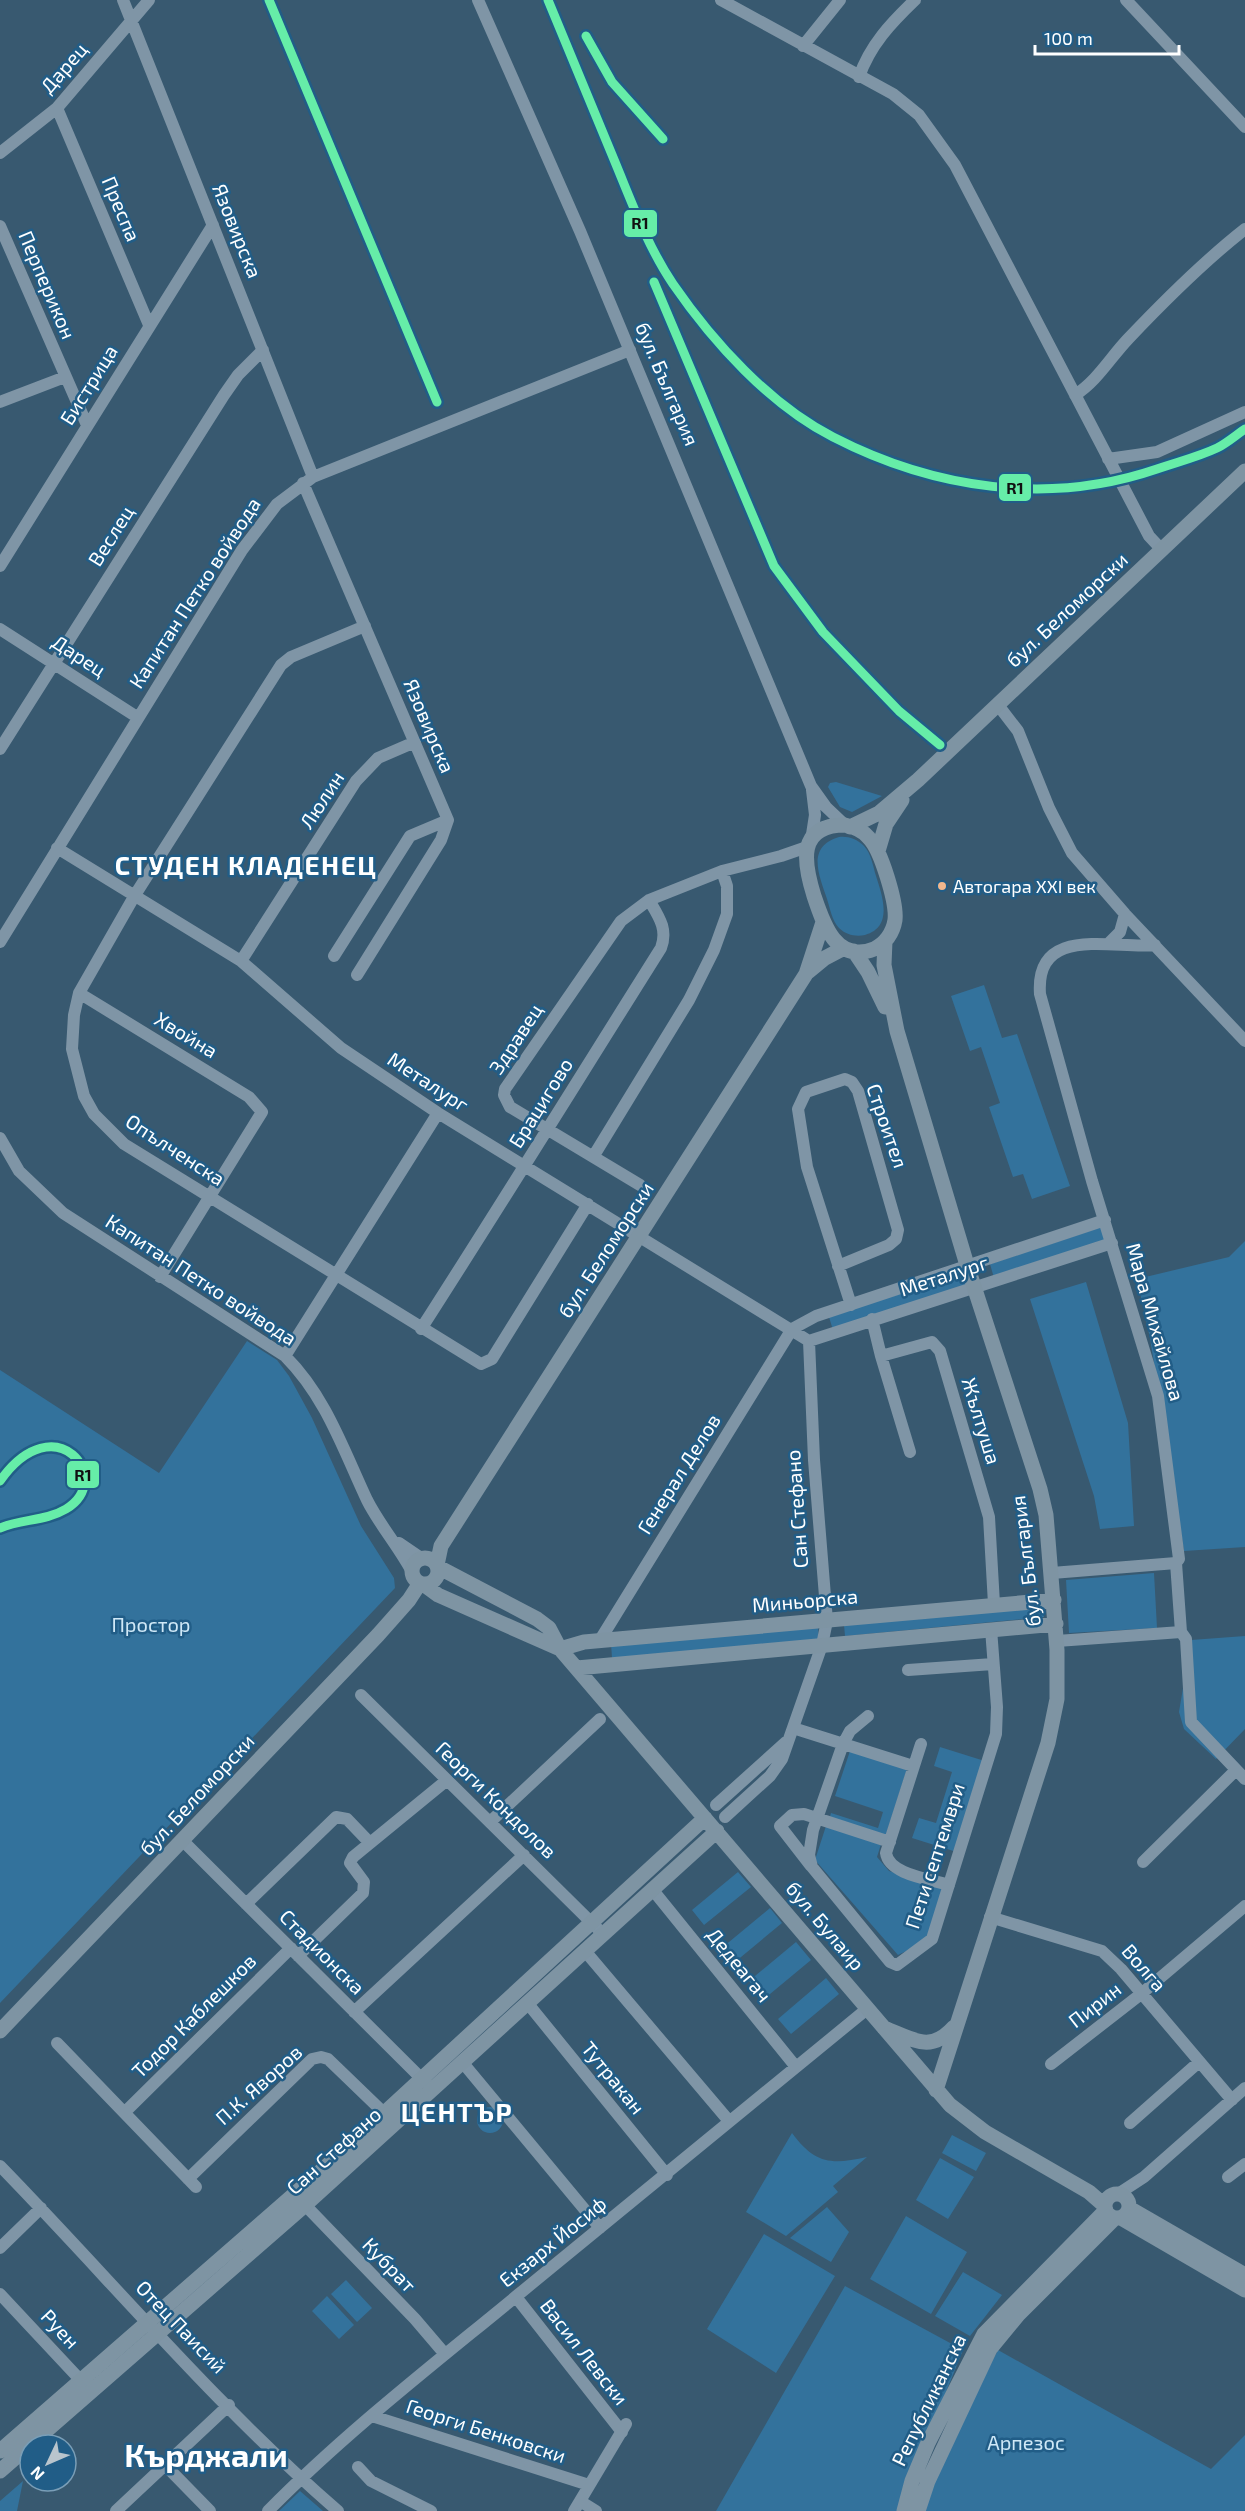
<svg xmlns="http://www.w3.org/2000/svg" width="1245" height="2511" font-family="'Exo 2',sans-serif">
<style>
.green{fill:#33729c}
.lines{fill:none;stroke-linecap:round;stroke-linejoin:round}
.minor{stroke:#7f95a6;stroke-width:12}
.major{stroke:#7e94a3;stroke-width:15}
.rail-1-casing{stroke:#215d87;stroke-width:14}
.rail-1{stroke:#66eda8;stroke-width:9}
.bus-dot{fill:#f1b78d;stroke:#215d87;stroke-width:2}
.labels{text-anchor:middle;stroke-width:5;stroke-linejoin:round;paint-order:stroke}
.bus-label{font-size:18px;fill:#fff;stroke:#215d87;text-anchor:start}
.street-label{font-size:20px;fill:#fff;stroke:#215d87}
.park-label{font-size:20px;fill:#cfe8f7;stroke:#215d87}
.district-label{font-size:26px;font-weight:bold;letter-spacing:1.5px;fill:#fff;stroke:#215d87}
.town-label{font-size:32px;font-weight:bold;fill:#fff;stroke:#215d87}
.line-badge{stroke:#215d87;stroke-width:2}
.pale-badge-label{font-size:16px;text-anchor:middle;font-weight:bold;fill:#111}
</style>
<rect width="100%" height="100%" fill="#385970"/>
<path class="green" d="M836 782 882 796 852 812 840 807 828 787 830 783Z
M839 837C848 836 857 839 864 846 871 853 873 866 876 876 882 895 894 927 865 935 856 937 846 935 839 928 832 921 830 908 827 899 819 875 806 847 839 837Z
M984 985 1002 1038 1017 1034 1070 1186 1032 1199 1023 1174 1013 1177 989 1107 1000 1103 981 1047 970 1051 951 996Z
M1104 1226 1108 1240 994 1278 990 1264Z
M1245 1241V1547L1184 1551 1150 1338 1137 1279 1229 1257Z
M966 1272 970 1284 833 1330 829 1317Z
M1086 1282 1128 1423 1134 1526 1100 1529 1094 1496 1030 1299Z
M247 1341 277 1360 289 1376 312 1418 361 1526 394 1578 395 1588 0 2003V1370L159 1473Z
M1154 1573 1157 1628 1069 1633 1066 1580Z
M1043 1607 1044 1617 845 1636 844 1625Z
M818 1627 819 1641 612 1658 611 1643Z
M1245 1636V1729L1216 1759 1184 1729 1179 1712 1191 1640Z
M940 1747 991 1763 963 1854 912 1838 919 1818 936 1823 952 1772 934 1766Z
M850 1751 907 1769 885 1838 829 1820 831 1813 878 1828 883 1812 835 1796Z
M826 1826 881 1844 877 1857 889 1871 945 1889 927 1941 898 1955 815 1860Z
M738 1872 751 1887 704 1925 692 1910Z
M770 1908 782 1923 735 1962 723 1947Z
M796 1942 811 1960 764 1999 749 1981Z
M826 1978 839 1994 791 2034 778 2019Z
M477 2120a13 13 0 1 1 26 0a13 13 0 1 1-26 0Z
M792 2133C815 2164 831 2165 867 2157L833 2186 838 2192 786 2236 746 2212Z
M952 2135 986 2153 976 2171 942 2153Z
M940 2158 974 2177 948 2219 916 2200Z
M827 2207 849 2232 831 2262 790 2238Z
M906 2216 967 2252 931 2314 870 2279Z
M764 2234 835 2276 776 2373 707 2329Z
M963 2272 1002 2295 970 2336 935 2316Z
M346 2280 372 2308 357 2322 331 2294Z
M845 2286 963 2350 898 2511H716Z
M327 2296 354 2325 339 2339 312 2311Z
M998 2350 1211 2469 1245 2435V2511H922L938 2467Z
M23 2481 17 2511H0V2501Z
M300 2491 323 2511H279Z"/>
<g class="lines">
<path class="minor" d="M123 0 313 477
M478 0 580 231 811 786 826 807 845 825
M721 0 893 94 919 115 955 165 1149 536 1162 550
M1126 0 1245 127
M803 46 840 0
M859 77C870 45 891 23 915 0
M57 108 149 325
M0 153 57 108 149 0
M0 226 87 425
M1075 395C1097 381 1110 358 1128 339 1165 300 1203 262 1245 229
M0 402 65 377
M1108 459 1157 452 1245 412
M303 483 448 820 441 840 357 975
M0 566 213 225
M365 626 291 657 281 665 135 895 79 993 74 1015 72 1049 84 1096 94 1114 124 1144 481 1364 492 1359 588 1204
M0 629 137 717
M998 705 1018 731 1049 808 1072 853 1125 914 1245 1041
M0 749 224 395 238 375 263 350
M811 841 815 815 812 790
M57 848 241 961 341 1048 438 1113 809 1341
M649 900 722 871 781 856 807 847
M0 942 242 550 277 504 313 477 630 350
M1110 942 1120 932 1125 914
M1155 945C1116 950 1035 923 1040 994L1092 1181 1158 1396 1179 1559 1176 1563 1181 1632 1186 1639 1191 1722 1245 1779
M334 956 410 836 448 820
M241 961 356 781 378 758 415 742
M79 993 249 1097 262 1112 160 1277
M0 1138 19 1171 63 1213 285 1356C326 1397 343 1449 367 1500 379 1524 398 1546 411 1570
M593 1157 689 1000 714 950 727 914V886L722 871
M838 1266 889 1245 896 1239 898 1230 858 1091 852 1082 845 1079 806 1092 798 1109 807 1167 851 1305
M872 1319 881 1356 932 1342 940 1351 989 1517 994 1604
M421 1329C502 1203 581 1075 661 948 668 929 659 917 649 900L621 921 505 1089 504 1095 510 1107 640 1185
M809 1341 1112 1243
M285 1356 438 1113
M881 1356 910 1452
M399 1543 421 1558
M1052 1573 1176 1563
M600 1640 792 1329 816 1316 1105 1220
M1057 1641 1181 1632
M908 1670 993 1664
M361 1695 603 1934
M868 1716 850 1731 843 1744 813 1830 809 1855 812 1867 890 1962 897 1965 932 1939 996 1734 997 1707 991 1629
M793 1728 913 1766
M921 1744 886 1853C889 1875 931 1879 949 1885
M716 1805 786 1742
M725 1817 770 1776 782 1759 822 1645 827 1621 814 1460 809 1341
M490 1822 600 1719
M183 1841 428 2085
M1143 1862 1236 1770
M811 1866 780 1826 792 1815 804 1814 890 1842
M652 1889 796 2067
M246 1904 336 1817 347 1819 369 1842
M990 1917 1102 1951 1121 1969 1232 2100
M585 1951 729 2121
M298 1956 363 1893 364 1882 350 1863 353 1857 447 1780
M529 2005 667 2175
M354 2012 524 1855
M57 2043 196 2187
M463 2063 600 2228
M1051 2064 1141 1994 1245 1906
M125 2112 291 1948
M1130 2123 1199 2062
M0 2166C112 2281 216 2406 338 2511
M1228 2177 1245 2164
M188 2179 312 2059 321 2057 328 2059 384 2113
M1118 2194 1144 2177 1245 2088
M305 2205 415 2319 444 2353
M0 2248 41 2208
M0 2294 86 2386
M516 2297 622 2432
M372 2416 589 2485
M165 2465 210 2511
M358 2467 371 2481 431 2511
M580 2501 596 2511
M116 2511 229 2405
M268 2511C346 2432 434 2364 519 2294 635 2199 751 2104 867 2009
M574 2511 626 2424"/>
<path class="major" d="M845 825C854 827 863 830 869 838 881 850 897 903 895 920 893 933 885 944 874 949 836 964 823 923 814 896 804 864 796 825 845 825Z
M850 827 879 813 918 780 1245 471
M878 851 886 824 902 800
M885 941 884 965 897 1031 967 1265 1040 1489 1046 1515 1057 1650V1699L1048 1743 936 2090
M854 951 868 972 885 1007
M808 972 825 958 844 948
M412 1571a13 13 0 1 1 26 0a13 13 0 1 1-26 0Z
M437 1565 441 1546 806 974 823 922
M438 1567 537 1619 549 1628 560 1649 950 2105 985 2132 1089 2192 1105 2206
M423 1584 438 1595 560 1649
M560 1649 584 1642 1054 1600
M577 1668 1056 1624
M884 2028C913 2039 930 2054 954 2027
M0 2031 378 1635 409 1600 420 1583
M1105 2206a12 12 0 1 1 24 0a12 12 0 1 1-24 0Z
M1129 2208 1245 2275
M1121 2218 1245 2290
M0 2451 329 2164 705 1818
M0 2471 305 2205 717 1831
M904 2511 912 2481 928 2443 984 2334 1106 2210
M918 2511 928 2481 990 2349 1018 2315 1115 2218"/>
<defs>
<path id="rail-1" d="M269 0 437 402
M548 0C570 54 593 108 615 162 632 203 648 247 673 284 713 342 770 405 833 437 934 489 1049 506 1157 469 1177 462 1198 457 1217 448 1227 443 1236 435 1245 429
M586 36 612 82 663 139
M654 282 774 566 823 632 899 711 940 745
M0 1481C55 1403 116 1479 66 1509 46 1521 22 1519 0 1528"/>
</defs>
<use href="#rail-1" class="rail-1-casing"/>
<use href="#rail-1" class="rail-1"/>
</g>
<circle class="bus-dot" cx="942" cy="886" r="5"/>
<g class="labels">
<g class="bus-label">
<text x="953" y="893">Автогара XXI век</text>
</g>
<g class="street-label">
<text transform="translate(64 68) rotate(-49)" y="7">Дарец</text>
<text transform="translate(121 209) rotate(67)" y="7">Преспа</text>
<text transform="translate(237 231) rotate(68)" y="7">Язовирска</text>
<text transform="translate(47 285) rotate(67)" y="7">Перперикон</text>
<text transform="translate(667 384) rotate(67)" y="7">бул. България</text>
<text transform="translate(89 385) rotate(-58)" y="7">Бистрица</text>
<text transform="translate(111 536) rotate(-58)" y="7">Веслец</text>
<text transform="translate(195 593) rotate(-57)" y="7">Капитан Петко войвода</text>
<text transform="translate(1067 610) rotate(-43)" y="7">бул. Беломорски</text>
<text transform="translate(79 656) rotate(33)" y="7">Дарец</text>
<text transform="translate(429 726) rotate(67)" y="7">Язовирска</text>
<text transform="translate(322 800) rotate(-57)" y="7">Люлин</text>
<text transform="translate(186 1035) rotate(31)" y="7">Хвойна</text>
<text transform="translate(516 1039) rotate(-57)" y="7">Здравец</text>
<text transform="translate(428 1082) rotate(33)" y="7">Металург</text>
<text transform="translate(541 1103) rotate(-58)" y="7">Брацигово</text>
<text transform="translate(887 1126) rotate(71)" y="7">Строител</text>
<text transform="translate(175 1150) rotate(33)" y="7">Опълченска</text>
<text transform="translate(606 1250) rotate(-57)" y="7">бул. Беломорски</text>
<text transform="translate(944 1276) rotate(-18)" y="7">Металург</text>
<text transform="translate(201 1280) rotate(33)" y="7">Капитан Петко войвода</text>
<text transform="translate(1155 1322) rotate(74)" y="7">Мара Михайлова</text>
<text transform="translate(981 1421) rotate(73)" y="7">Жълтуша</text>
<text transform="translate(679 1474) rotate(-58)" y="7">Генерал Делов</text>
<text transform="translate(797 1509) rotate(-94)" y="7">Сан Стефано</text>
<text transform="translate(1026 1561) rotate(-97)" y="7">бул. България</text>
<text transform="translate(805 1601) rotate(-5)" y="7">Миньорска</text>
<text transform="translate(197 1795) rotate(-47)" y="7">бул. Беломорски</text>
<text transform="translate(496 1800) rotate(44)" y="7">Георги Кондолов</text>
<text transform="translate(935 1856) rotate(-72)" y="7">Пети септември</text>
<text transform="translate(825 1926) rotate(50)" y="7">бул. Булаир</text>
<text transform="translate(322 1952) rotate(45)" y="7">Стадионска</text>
<text transform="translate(739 1965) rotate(51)" y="7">Дедеагач</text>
<text transform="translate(1144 1968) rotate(49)" y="7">Волга</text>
<text transform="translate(1095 2005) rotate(-38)" y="7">Пирин</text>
<text transform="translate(194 2016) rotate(-45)" y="7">Тодор Каблешков</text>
<text transform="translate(613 2078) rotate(51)" y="7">Тутракан</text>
<text transform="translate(259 2085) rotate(-42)" y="7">П.К. Яворов</text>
<text transform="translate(334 2151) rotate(-42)" y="7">Сан Стефано</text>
<text transform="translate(553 2242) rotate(-39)" y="7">Екзарх Йосиф</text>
<text transform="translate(389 2265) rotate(46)" y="7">Кубрат</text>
<text transform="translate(181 2327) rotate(46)" y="7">Отец Паисий</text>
<text transform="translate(60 2329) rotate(47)" y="7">Руен</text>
<text transform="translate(584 2352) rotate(52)" y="7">Васил Левски</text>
<text transform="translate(929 2400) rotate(-64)" y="7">Републиканска</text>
<text transform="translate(486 2431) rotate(18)" y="7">Георги Бенковски</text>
</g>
<g class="park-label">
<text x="151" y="1632">Простор</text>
<text x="1026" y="2450">Арпезос</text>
</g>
<g class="district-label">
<text x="246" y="875">СТУДЕН КЛАДЕНЕЦ</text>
<text x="457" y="2122">ЦЕНТЪР</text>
</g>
<g class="town-label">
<text x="206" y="2467">Кърджали</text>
</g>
</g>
<g class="line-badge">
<rect x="623" y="209" width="35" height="29" rx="6" fill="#66eda8"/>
<rect x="998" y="473" width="34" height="29" rx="6" fill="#66eda8"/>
<rect x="66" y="1460" width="34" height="29" rx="6" fill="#66eda8"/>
</g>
<g class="pale-badge-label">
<text x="640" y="229">R1</text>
<text x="1015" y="494">R1</text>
<text x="83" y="1481">R1</text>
</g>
<g transform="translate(48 2463) rotate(226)"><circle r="28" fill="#215d87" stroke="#7a9eb7" stroke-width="1.5"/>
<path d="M0-4.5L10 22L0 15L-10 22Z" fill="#b9c5cd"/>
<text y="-9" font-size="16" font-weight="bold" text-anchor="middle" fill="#ffffff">N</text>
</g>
<path d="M1035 45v9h144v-9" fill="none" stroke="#ffffff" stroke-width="3"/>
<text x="1044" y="45" font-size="18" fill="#ffffff" stroke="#215d87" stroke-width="4.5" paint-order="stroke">100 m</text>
</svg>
